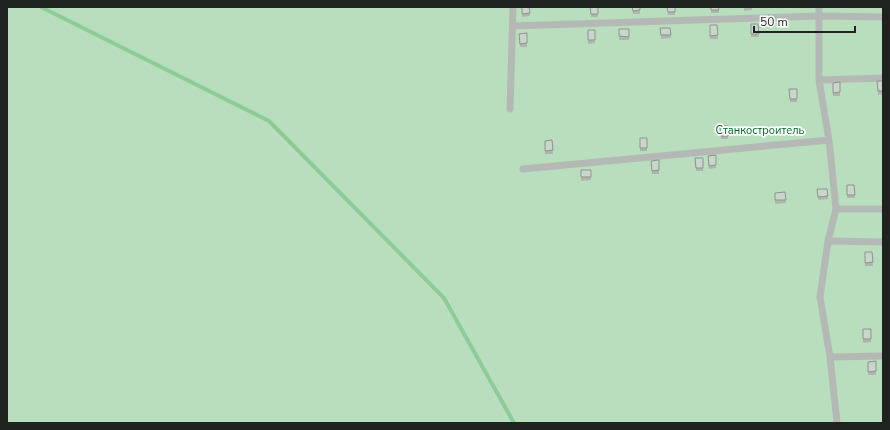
<svg xmlns="http://www.w3.org/2000/svg" width="890" height="430" font-family="'Nunito Sans',sans-serif">
<style>
.green{fill:#b9debe}
.lines{fill:none;stroke-linecap:round;stroke-linejoin:round}
.stream{stroke:#8dcb97;stroke-width:4}
.lane{stroke:#b4b9b5;stroke-width:7}
.wall{fill:#aeb7af}
.building{fill:#cad5cb;stroke:#8d958e}
.labels{text-anchor:middle;stroke-width:3.5;stroke-linejoin:round;paint-order:stroke}
.park-label{font-size:11px;fill:#016729;stroke:#fff}
</style>
<rect width="100%" height="100%" fill="#f4fff5"/>
<path class="green" d="M7 7H883V423H7Z"/>
<g class="lines">
<path class="stream" d="M41 7 269 121 444 298 514 423"/>
<path class="lane" d="M819 7V80L829 140 836 209 828 241 820 297 830 357 837 423
M513 26 819 16 883 17
M819 80 883 78
M510 109 513 7
M523 169 829 140
M836 209H883
M828 241 883 242
M830 357 883 356"/>
</g>
<path class="wall" d="M522 7H529L530 16 522 17Z
M590 7H598V17H591Z
M632 7H640V14H633Z
M667 7H675V15H668Z
M711 7H718L719 13H711Z
M744 7H752V10L744 11Z
M751 24H758L759 37H751Z
M710 25H717L718 39H710Z
M660 28H670L671 38 661 39Z
M619 29H629V40H619Z
M588 30H595V43L588 44Z
M527 33V47H520L519 34Z
M877 81H883V94L878 95Z
M840 82V96H833V83Z
M789 89H797V102H790Z
M720 126H728V139H721Z
M640 138H647V151H640Z
M552 140 553 154H545V141Z
M716 155V168L709 169 708 156Z
M695 158H703V171H696Z
M659 160V174H652L651 161Z
M581 170H591V180L581 181Z
M847 185H854L855 198H847Z
M817 189H827L828 199 818 200Z
M785 192 786 203 775 204V193Z
M865 252H872L873 266H865Z
M863 329H871V342L863 343Z
M876 361V375H868V362Z"/>
<path class="building" d="M522 7H529L530 13 522 14Z
M590 7H598V14H591Z
M632 7H640V10L633 11Z
M667 7H675V12H668Z
M711 7H718L719 10H711Z
M751 24H758L759 34H751Z
M710 25H717L718 35 710 36Z
M660 28H670L671 35H661Z
M619 29H629V37L619 36Z
M588 30H595V40H588Z
M527 33V43L520 44 519 34Z
M877 81H883V91H878Z
M840 82V92L833 93V83Z
M789 89H797V99H790Z
M720 126H728V136H721Z
M640 138H647V148H640Z
M552 140 553 150 545 151V141Z
M716 155V165L709 166 708 156Z
M695 158H703V168H696Z
M659 160V170L652 171 651 161Z
M581 170H591V177H581Z
M847 185H854L855 195H847Z
M817 189H827L828 196 818 197Z
M785 192 786 200H775V193Z
M865 252H872L873 262 865 263Z
M863 329H871V339H863Z
M876 361V371L868 372V362Z"/>
<g class="labels">
<g class="park-label">
<text x="760" y="134">Станкостроитель</text>
</g>
</g>
<rect width="890" height="430" fill="none" stroke="#1f2320" stroke-width="16"/>
<path d="M754 26v6h101v-6" fill="none" stroke="#1f2320" stroke-width="2"/>
<text x="760" y="26" font-size="12" fill="#1f2320" stroke="#ffffff" stroke-width="3" paint-order="stroke">50 m</text>
</svg>
